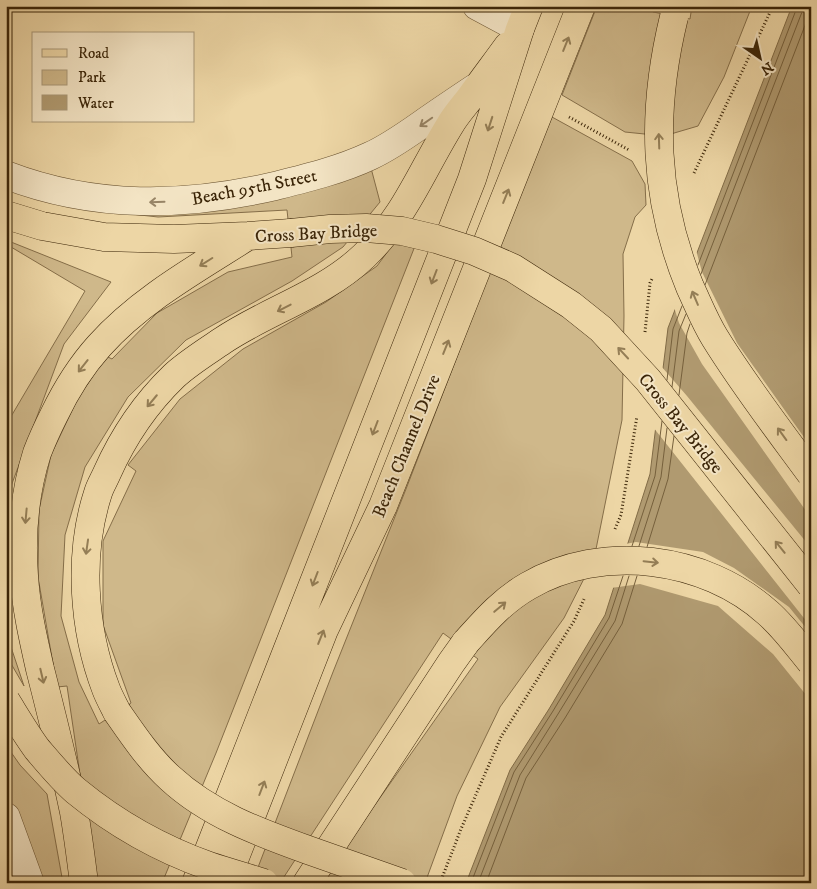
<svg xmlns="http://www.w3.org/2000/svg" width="817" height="889" font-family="'IM FELL DW Pica',serif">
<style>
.green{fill:#cfb88a;stroke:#856e49}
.water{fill:#b09a70;stroke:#816b46}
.pier{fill:#edd6a5}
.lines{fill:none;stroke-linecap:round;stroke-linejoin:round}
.shore{stroke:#76603c;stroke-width:1}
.street-casing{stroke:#68512f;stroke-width:29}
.primary-casing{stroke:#3b2508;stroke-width:29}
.path{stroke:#3b2508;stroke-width:3;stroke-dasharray:1 2.5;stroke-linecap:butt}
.street{stroke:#f3e4c4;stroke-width:28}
.primary{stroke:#edd6a5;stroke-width:28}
.primary-bridge-casing{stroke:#3b2508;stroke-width:29;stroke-linecap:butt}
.primary-bridge{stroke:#edd6a5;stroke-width:28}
.oneway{stroke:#947e56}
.oneway2{stroke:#978466}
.labels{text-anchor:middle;stroke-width:4;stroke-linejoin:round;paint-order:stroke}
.street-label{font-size:18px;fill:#3b2508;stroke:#f3e4c4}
</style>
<rect width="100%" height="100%" fill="#edd6a5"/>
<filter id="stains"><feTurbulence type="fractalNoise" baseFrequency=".004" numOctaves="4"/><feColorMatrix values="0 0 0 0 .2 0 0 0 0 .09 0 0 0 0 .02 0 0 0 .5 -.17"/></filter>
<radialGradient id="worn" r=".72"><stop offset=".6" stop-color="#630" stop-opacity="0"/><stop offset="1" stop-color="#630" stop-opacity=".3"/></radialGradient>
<path class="green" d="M597 6H654L653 12 690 19 692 6H752L724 77 698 126 664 136 625 132 562 95Z
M552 117 632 161 645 184 646 205 635 217 623 254 624 316 622 420 594 559 564 618 500 707 457 796 425 883H323L372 809 478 659 443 633 280 883H252L333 672 406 489 526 178Z
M371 168 380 202 343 247 292 281 186 340 128 397 85 467 65 535 61 616 79 682 99 724 131 703 103 625V541L136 471 128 465 180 399 243 349 326 302 377 266 397 239 415 246 216 753 162 883H96L67 686 57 687 38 577 39 510 51 455 77 400 106 356 112 359 157 313 228 272 292 257 287 210 158 217 86 209Z
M6 240 111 282 64 344 7 497 6 604V425L85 291 6 244Z
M6 632 24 686 6 655Z
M6 745 20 765 47 794 63 883H34L6 802Z"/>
<path class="water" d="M792 6H811V883H466L510 770 549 709 605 615 650 474 668 328Z"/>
<path class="pier" d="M696 250 702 272 737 343 811 447V518L702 364 679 323 674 307Z
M661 366 687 396 811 548V627L653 427Z
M636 542 703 552 734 568 789 607 811 634V701L773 654 718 606 640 584 611 588 625 544Z"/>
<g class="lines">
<path class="shore" d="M698 265 796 10V6
M701 274 802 12 803 6
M705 285 809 15 810 6
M667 380 673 329 682 306
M672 387 679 331 686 314
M679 395 687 333 690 324
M632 546 655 476 662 421
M639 546 661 477 667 428
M647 547 668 479 674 436
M471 883 514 772 553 711 609 618 623 576
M478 883 520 775 558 714 615 621 629 576
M486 883 526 778 565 718 622 624 637 576"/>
<defs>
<path id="street" d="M477 6 520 29
M6 175C95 209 184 207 275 186 307 178 340 170 370 156 388 148 405 136 422 124 439 112 457 100 475 88
M6 817 30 883"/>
<path id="primary" d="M6 215 42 226 104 237 174 239 248 236 291 233
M117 712C113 704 109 697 106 689 83 629 78 554 98 493 100 486 104 480 107 473 123 437 145 404 174 376 188 363 206 352 222 341 268 310 323 295 364 256 405 217 421 172 450 125 455 116 463 107 470 98 482 81 495 64 508 46
M84 883C81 859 78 835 74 812 64 764 52 716 40 669 33 638 26 607 24 576 21 535 25 491 37 453 42 440 48 427 54 415 66 390 81 366 99 346 140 300 196 269 248 236
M196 883 472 179 520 29 529 6
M225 883 324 630 383 506 581 6
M307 883 451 663 466 642"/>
</defs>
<use href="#street" class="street-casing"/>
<use href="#primary" class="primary-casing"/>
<path class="path" d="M569 117 629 150
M694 173 773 6
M645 332 650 283 653 277
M615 529 621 515 637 416
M440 883 461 829 501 737 574 621 585 597"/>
<use href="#street" class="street"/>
<use href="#primary" class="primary"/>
<defs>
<path id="primary-bridge" d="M674 17C651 111 653 197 690 287 698 304 705 322 715 338 744 385 778 429 811 474
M291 233 330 229 366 228 402 231 436 239 474 251 513 268 571 305 601 329 648 380 811 585
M466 642C485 621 502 601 528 586 602 543 705 556 768 613 784 627 797 645 811 662
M6 701C16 717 26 734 37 749 49 763 62 779 76 791 115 823 161 849 209 866 227 872 245 877 264 883
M117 712C133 735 149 759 170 778 209 814 258 832 308 850 339 861 370 872 402 883"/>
</defs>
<use href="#primary-bridge" class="primary-bridge-casing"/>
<use href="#primary-bridge" class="primary-bridge"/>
</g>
<defs><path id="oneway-shaft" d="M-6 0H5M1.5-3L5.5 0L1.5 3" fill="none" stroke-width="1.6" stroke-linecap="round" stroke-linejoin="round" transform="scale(1.25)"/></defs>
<g class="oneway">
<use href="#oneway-shaft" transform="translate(566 44) rotate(-68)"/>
<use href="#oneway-shaft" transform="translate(490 124) rotate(108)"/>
<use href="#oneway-shaft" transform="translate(659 141) rotate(-92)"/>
<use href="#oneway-shaft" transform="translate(506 196) rotate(-68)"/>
<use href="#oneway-shaft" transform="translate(206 262) rotate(148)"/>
<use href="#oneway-shaft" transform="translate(434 277) rotate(111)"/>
<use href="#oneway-shaft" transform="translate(695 298) rotate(-113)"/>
<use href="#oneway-shaft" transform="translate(284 308) rotate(153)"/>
<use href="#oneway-shaft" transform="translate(446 347) rotate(-68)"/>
<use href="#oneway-shaft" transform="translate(623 353) rotate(-133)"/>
<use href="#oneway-shaft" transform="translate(83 366) rotate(128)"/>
<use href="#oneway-shaft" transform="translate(152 401) rotate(130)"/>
<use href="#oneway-shaft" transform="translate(375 428) rotate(111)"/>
<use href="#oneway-shaft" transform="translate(782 434) rotate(-126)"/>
<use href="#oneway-shaft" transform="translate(26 516) rotate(95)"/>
<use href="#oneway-shaft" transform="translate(87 547) rotate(98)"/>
<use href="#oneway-shaft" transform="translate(780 547) rotate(-129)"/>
<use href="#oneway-shaft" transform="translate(651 562) rotate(6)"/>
<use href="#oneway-shaft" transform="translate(315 579) rotate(111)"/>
<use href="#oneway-shaft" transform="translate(500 607) rotate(-40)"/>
<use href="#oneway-shaft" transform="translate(321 637) rotate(-68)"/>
<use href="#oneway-shaft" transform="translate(42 676) rotate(77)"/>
<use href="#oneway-shaft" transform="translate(262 788) rotate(-69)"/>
</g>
<g class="oneway2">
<use href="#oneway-shaft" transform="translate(426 122) rotate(145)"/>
<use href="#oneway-shaft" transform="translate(157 202) rotate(178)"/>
</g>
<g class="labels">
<g class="street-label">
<text transform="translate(254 187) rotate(-11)" y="6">Beach 95th Street</text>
<text transform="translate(316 233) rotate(-3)" y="6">Cross Bay Bridge</text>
<text transform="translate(681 423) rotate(51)" y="6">Cross Bay Bridge</text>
<text transform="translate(406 446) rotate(-68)" y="6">Beach Channel Drive</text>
</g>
</g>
<rect width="817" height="889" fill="none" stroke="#edd6a5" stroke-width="25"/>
<rect x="8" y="8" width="802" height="874" fill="none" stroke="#3b2508" stroke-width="2.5"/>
<rect x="12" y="12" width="792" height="864" fill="none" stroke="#3b2508"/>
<rect x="32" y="32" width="162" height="90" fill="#f3e4c4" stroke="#a99879"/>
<rect x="42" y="49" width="25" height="8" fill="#edd6a5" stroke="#a99879"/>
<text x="78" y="58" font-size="15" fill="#3b2508">Road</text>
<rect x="42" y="70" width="25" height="15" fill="#cfb88a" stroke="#a99879"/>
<text x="78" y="82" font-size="15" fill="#3b2508">Park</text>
<rect x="42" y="95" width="25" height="15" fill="#b09a70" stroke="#a99879"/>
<text x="78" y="108" font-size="15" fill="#3b2508">Water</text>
<g transform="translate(760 58) rotate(146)" stroke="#f3e4c4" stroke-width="4" paint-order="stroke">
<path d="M0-4L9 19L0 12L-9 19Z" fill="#3b2508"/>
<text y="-8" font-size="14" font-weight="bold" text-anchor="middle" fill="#3b2508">N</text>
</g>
<rect width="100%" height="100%" filter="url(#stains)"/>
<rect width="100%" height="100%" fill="url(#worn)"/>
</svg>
